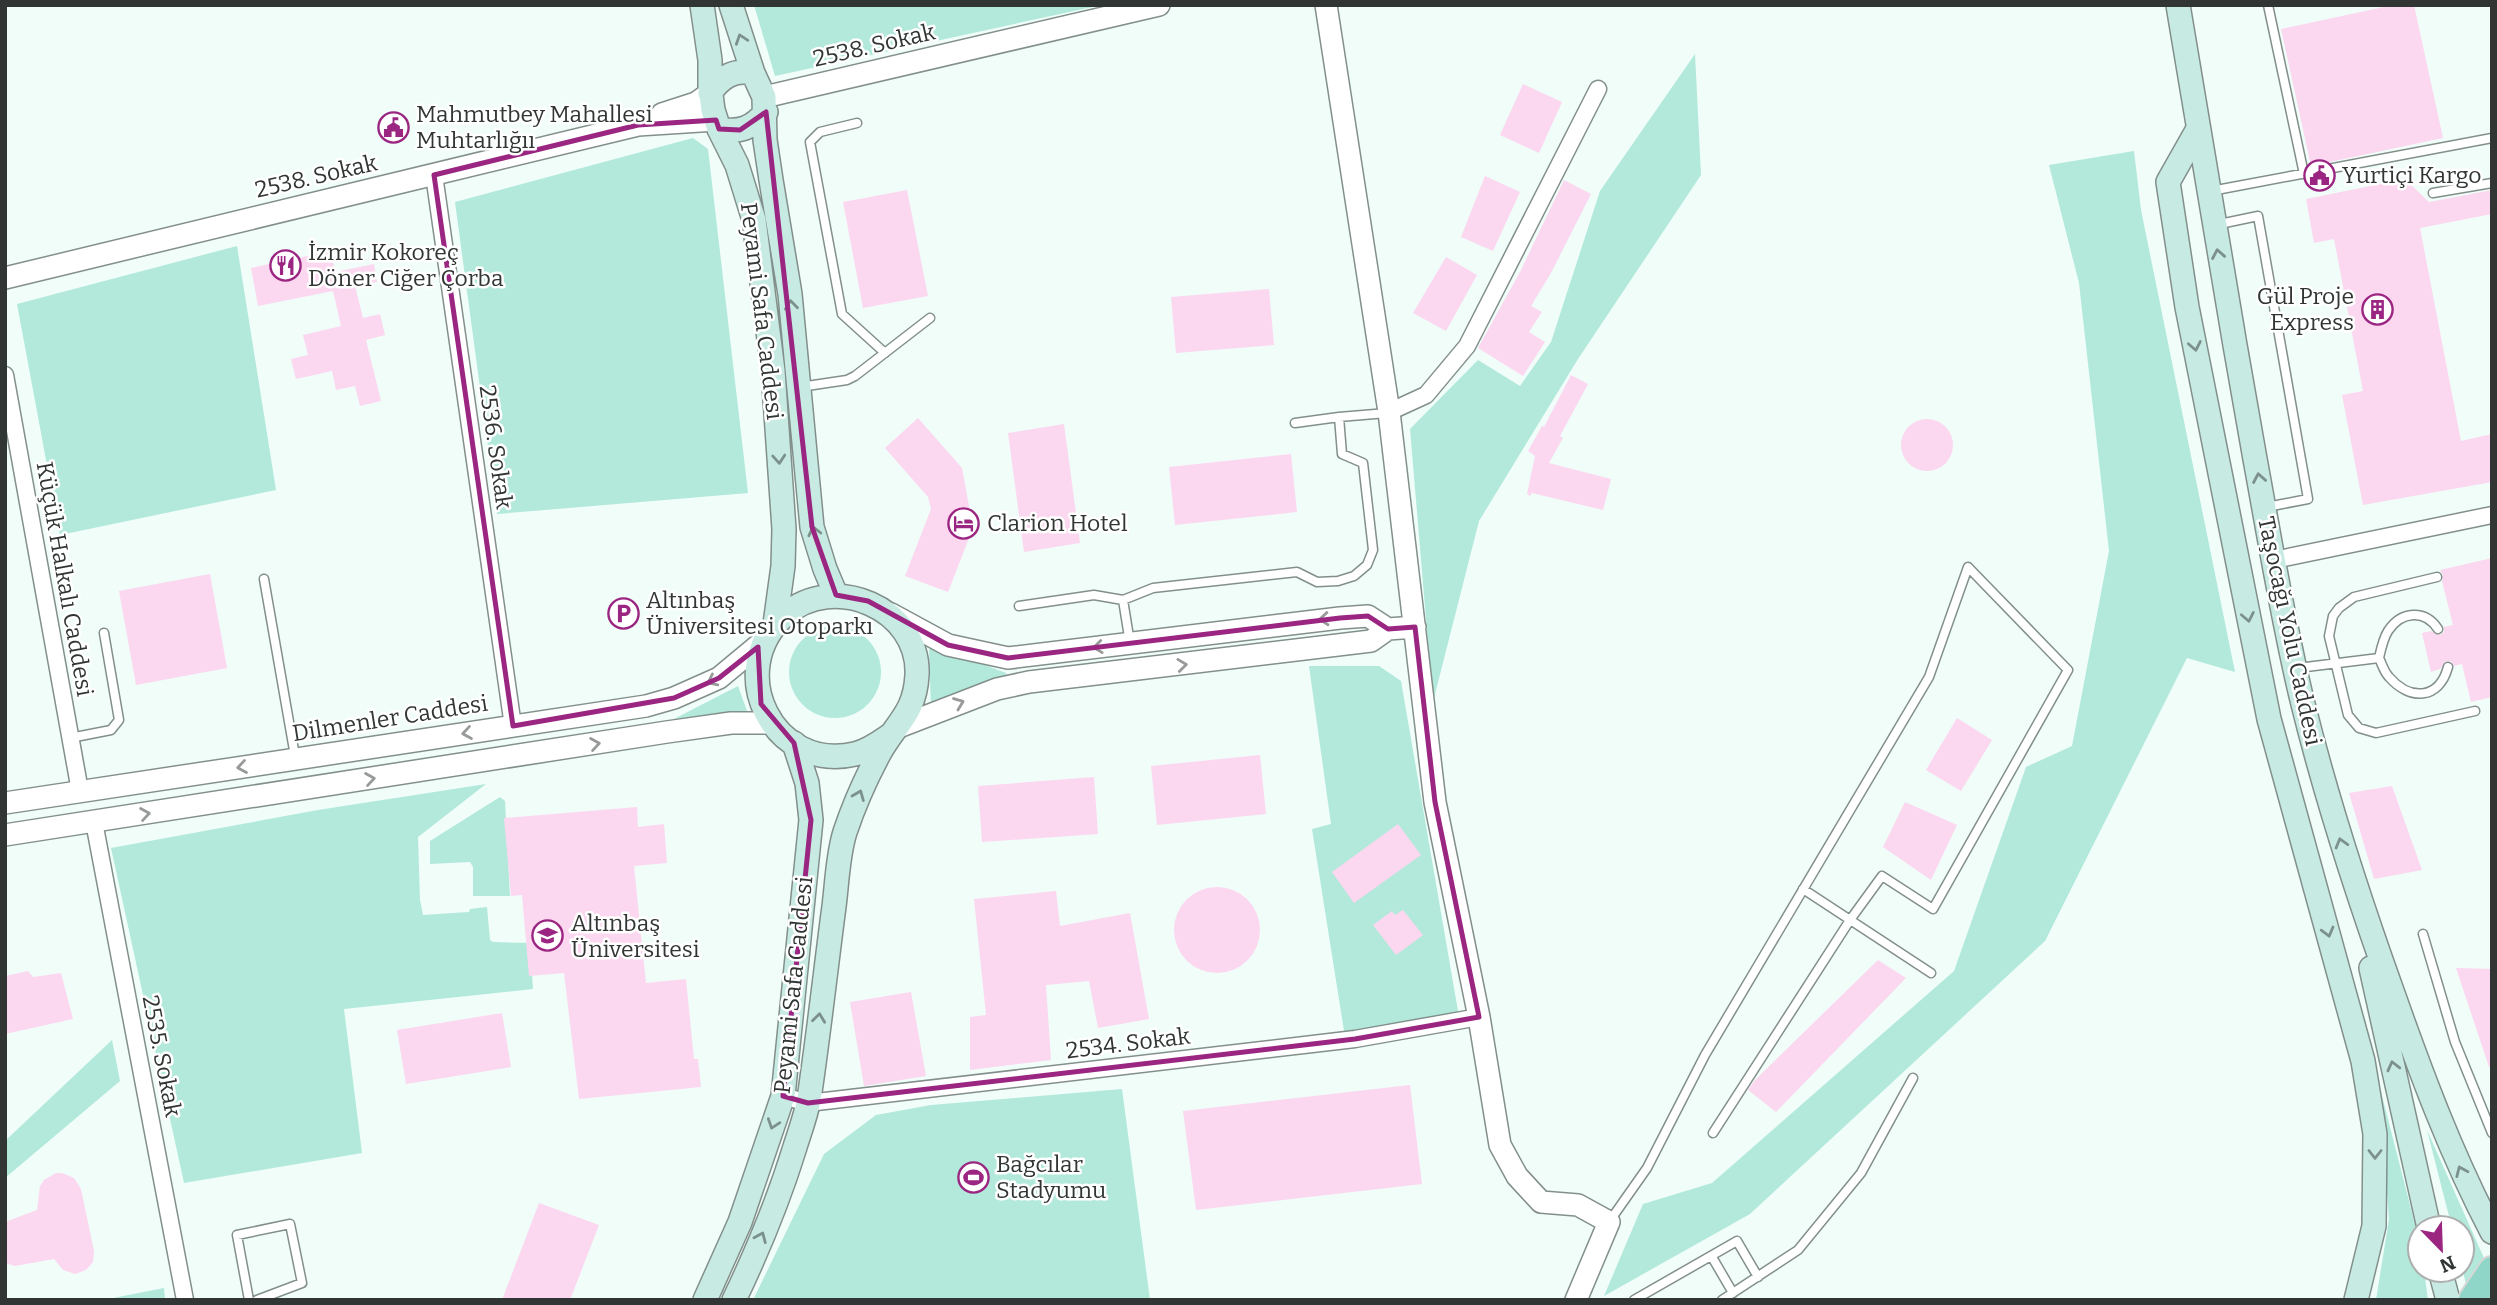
<svg xmlns="http://www.w3.org/2000/svg" width="2497" height="1305" font-family="Bitter,serif">
<style>
.green{fill:#b2e9db}
.building{fill:#fcd7f0}
.lines{fill:none;stroke-linecap:round;stroke-linejoin:round}
.service-casing{stroke:#838f8b;stroke-width:11}
.minor-casing{stroke:#838f8b;stroke-width:19}
.tertiary-casing{stroke:#838f8b;stroke-width:24}
.secondary-casing{stroke:#838f8b;stroke-width:26}
.primary-casing{stroke:#d6d7d6;stroke-width:30}
.service{stroke:#fff;stroke-width:8}
.minor{stroke:#fff;stroke-width:16}
.tertiary{stroke:#fff;stroke-width:21}
.secondary{stroke:#c7ebe3;stroke-width:23}
.primary{stroke:#8fd6c8;stroke-width:26}
.oneway{stroke:#7c908c}
.oneway2{stroke:#989a9a}
.marked{fill:none;stroke:#9b2682;stroke-width:5;stroke-linejoin:round}
.labels{text-anchor:middle;stroke-width:5;stroke-linejoin:round;paint-order:stroke}
.street-label{font-size:23px;fill:#313534;stroke:#fff}
.poi-label{font-size:23px;fill:#313534;stroke:#fff;text-anchor:start}
</style>
<rect width="100%" height="100%" fill="#f0fdf9"/>
<path class="green" d="M754 5H1097V6L775 76Z
M1695 54 1701 175 1578 359 1479 521 1433 702 1410 429 1478 360 1520 386 1551 342 1600 191Z
M693 138 708 149 748 493 497 514 455 202Z
M2134 151 2141 210 2235 672 2187 658 2045 941 1750 1214 1604 1296 1643 1204 1712 1183 1954 971 2026 767 2072 746 2109 551 2079 283 2049 165Z
M237 246 276 490 60 535 17 304Z
M789 672a46 46 0 1 1 92 0a46 46 0 1 1-92 0Z
M937 647 1006 673 1007 677 931 708 929 649Z
M1309 666H1379L1401 681 1459 1017 1345 1037 1312 829 1331 824Z
M738 686 747 711 674 719Z
M486 784 418 837 420 900 423 915 469 912 470 909 487 907 490 940 493 942 530 943 533 989 344 1009 362 1153 184 1183 111 848 318 810Z
M500 797 505 801 510 896H473V867L470 862 430 864V841Z
M112 1040 120 1081 5 1178V1141Z
M2379 1084 2420 1244V1270H2424L2428 1300H2376L2389 1219Z
M1122 1089 1150 1300H753L824 1154 876 1115 931 1105Z
M2427 1130 2492 1276V1300H2470L2462 1268V1228H2452Z
M164 1288 165 1300H103Z"/>
<path class="building" d="M2393 5H2414L2443 138 2311 166 2281 29Z
M1523 84 1562 102 1539 153 1500 135Z
M1485 176 1520 192 1493 251 1461 237Z
M2405 179 2429 202 2492 190V214L2420 228 2461 441 2492 434V482L2363 505 2342 395 2363 391 2334 239 2314 243 2306 199Z
M1564 180 1591 194 1551 273 1531 306 1542 312 1529 332 1545 342 1523 376 1478 348 1521 270Z
M907 190 928 296 863 308 843 202Z
M331 251 335 272 374 264 377 282 355 286 363 318 380 314 385 335 366 340 381 401 360 406 355 386 336 390 332 371 296 379 291 359 308 355 303 335 341 326 333 291 258 306 251 268Z
M1446 257 1477 275 1446 331 1413 313Z
M1269 289 1274 345 1176 353 1171 297Z
M1571 375 1588 384 1560 436 1563 438 1549 463 1611 479 1603 510 1532 493 1530 496 1527 494 1535 456 1528 451 1542 426 1544 427Z
M918 418 962 468 973 528 948 592 905 576 931 509 928 497 885 448Z
M1901 445a26 26 0 1 1 52 0a26 26 0 1 1-52 0Z
M1064 424 1080 543 1024 552 1008 433Z
M1291 454 1297 512 1175 525 1169 467Z
M2492 558V697L2471 702 2462 664 2454 666 2451 661H2446L2440 669 2431 672 2422 633 2431 631 2440 635 2444 632V627L2453 625 2442 581 2443 575 2440 570Z
M210 574 227 668 136 685 119 591Z
M1957 718 1992 740 1961 791 1926 770Z
M1260 755 1266 814 1157 825 1151 766Z
M1094 777 1098 834 982 842 978 786Z
M2392 786 2422 870 2374 879 2349 793Z
M1905 802 1957 825 1931 880 1883 847Z
M637 807 638 827 664 824 667 863 634 866 646 983 686 979 694 1059H698L701 1087 579 1099 564 973 529 976 522 895 511 896 504 818Z
M1398 824 1421 855 1354 903 1332 872Z
M1174 930a43 43 0 1 1 86 0a43 43 0 1 1-86 0Z
M1056 891 1060 926 1130 913 1149 1019 1098 1028 1089 981 1046 985 1051 1060 970 1070V1017L986 1015 974 899Z
M1403 910 1423 935 1396 955 1373 925 1392 911 1395 915Z
M1878 960 1906 978 1776 1112 1748 1090 1755 1080Z
M2456 968 2492 969V1067H2489Z
M28 971 33 977 61 973 73 1019 5 1034V976Z
M911 992 926 1076 864 1086 850 1002Z
M502 1013 511 1067 406 1084 397 1030Z
M1410 1085 1422 1184 1196 1210 1183 1111Z
M56 1173H62L74 1178 81 1189 94 1251 93 1262 86 1270 75 1274 63 1270 54 1259 15 1266 5 1263V1222L37 1210 40 1186 44 1180Z
M539 1203 599 1225 570 1300H502Z"/>
<g class="lines">
<defs>
<path id="service" d="M2268 5 2304 174
M857 123 820 132 810 142 842 314 885 353
M2211 191 2492 138
M2433 193 2492 183
M2215 225 2258 216 2308 499 2267 507
M800 387 847 380 855 376 930 318
M1295 423 1339 417
M2437 577 2354 597 2339 608 2333 616 2329 636 2348 715 2359 728 2376 733 2475 711
M264 579 295 756
M1123 600 1130 643
M1019 606 1094 595 1123 600 1153 588 1297 572 1317 582 1338 581 1354 576 1367 565 1373 550 1363 463 1342 454 1339 417 1387 413
M2379 658C2381 649 2383 639 2388 631 2401 611 2425 609 2438 629
M2298 668 2379 658C2382 664 2384 672 2389 677 2410 701 2439 700 2448 667
M70 738 111 730 119 720 104 633
M1803 889 1931 973
M2423 934 2455 1042 2492 1133
M1609 1222 1647 1168 1705 1055 1929 677 1968 567 2068 670 1933 909 1882 876 1850 920 1713 1133
M1712 1257 1733 1293
M249 1300 237 1235 290 1224 302 1283 257 1300
M1634 1300 1737 1241 1758 1277
M1722 1300 1798 1250 1861 1173 1913 1078"/>
<path id="minor" d="M434 175 513 726
M5 375 80 791
M1389 412 1426 395 1467 346 1598 89
M2274 560 2492 515
M94 822 185 1300
M783 1096 808 1103 1355 1039 1479 1017"/>
<path id="tertiary" d="M1326 5 1389 412 1435 802 1479 1017 1500 1145 1517 1176 1541 1202 1578 1205 1609 1222 1576 1300
M764 97 1159 5
M662 114 696 103 710 93
M5 278 638 125 716 120
M891 614 948 645 1008 658 1340 618 1368 616 1388 629
M896 728 997 689 1029 682 1371 641 1388 629 1415 627
M5 803 646 706 674 698 719 678 766 639
M5 835 667 732 731 723H772"/>
<path id="secondary" d="M702 5 710 60V87L713 110 719 129 737 165 754 220 773 371 784 529 783 566 775 624
M731 5 753 73 764 97 765 140 771 180 790 294 812 527 825 569 836 595
M2178 5C2203 157 2228 308 2255 459 2270 540 2283 623 2303 704 2327 801 2358 896 2392 991 2421 1073 2451 1154 2492 1232
M710 93C721 77 734 69 753 73
M719 129C740 133 752 128 766 112
M2198 129 2168 182 2187 307 2269 719 2363 1061 2375 1134 2374 1226 2356 1300
M2371 968 2429 1228
M2440 1270 2448 1300
M705 1300 740 1222 783 1096 811 820 807 783 794 743
M734 1300C758 1250 779 1199 795 1147 800 1131 806 1115 809 1099 818 1038 825 976 833 914 837 888 837 857 845 832 854 805 866 778 880 752 897 722 915 713 917 675 920 608 833 572 785 615 723 670 773 773 855 754 868 751 879 743 889 736"/>
<path id="primary" d="M2472 1300 2492 1270"/>
</defs>
<use href="#service" class="service-casing"/>
<use href="#minor" class="minor-casing"/>
<use href="#tertiary" class="tertiary-casing"/>
<use href="#secondary" class="secondary-casing"/>
<use href="#primary" class="primary-casing"/>
<use href="#service" class="service"/>
<use href="#minor" class="minor"/>
<use href="#tertiary" class="tertiary"/>
<use href="#secondary" class="secondary"/>
<use href="#primary" class="primary"/>
</g>
<defs><path id="oneway-chevron" d="M-2-3.5L2.5 0L-2 3.5" fill="none" stroke-width="1.6" stroke-linecap="round" stroke-linejoin="round" transform="scale(1.75)"/></defs>
<g class="oneway">
<use href="#oneway-chevron" transform="translate(741 39) rotate(-109)"/>
<use href="#oneway-chevron" transform="translate(2218 254) rotate(-100)"/>
<use href="#oneway-chevron" transform="translate(791 305) rotate(-96)"/>
<use href="#oneway-chevron" transform="translate(2195 346) rotate(79)"/>
<use href="#oneway-chevron" transform="translate(779 459) rotate(86)"/>
<use href="#oneway-chevron" transform="translate(2259 478) rotate(-100)"/>
<use href="#oneway-chevron" transform="translate(814 531) rotate(-103)"/>
<use href="#oneway-chevron" transform="translate(2248 617) rotate(79)"/>
<use href="#oneway-chevron" transform="translate(859 795) rotate(-68)"/>
<use href="#oneway-chevron" transform="translate(2341 843) rotate(-106)"/>
<use href="#oneway-chevron" transform="translate(2328 932) rotate(75)"/>
<use href="#oneway-chevron" transform="translate(819 1018) rotate(-83)"/>
<use href="#oneway-chevron" transform="translate(2393 1066) rotate(-104)"/>
<use href="#oneway-chevron" transform="translate(773 1124) rotate(109)"/>
<use href="#oneway-chevron" transform="translate(2375 1154) rotate(90)"/>
<use href="#oneway-chevron" transform="translate(2461 1171) rotate(-114)"/>
<use href="#oneway-chevron" transform="translate(761 1237) rotate(-67)"/>
</g>
<g class="oneway2">
<use href="#oneway-chevron" transform="translate(1324 619) rotate(175)"/>
<use href="#oneway-chevron" transform="translate(1098 647) rotate(173)"/>
<use href="#oneway-chevron" transform="translate(1182 665) rotate(-7)"/>
<use href="#oneway-chevron" transform="translate(712 681) rotate(154)"/>
<use href="#oneway-chevron" transform="translate(959 703) rotate(-21)"/>
<use href="#oneway-chevron" transform="translate(467 733) rotate(171)"/>
<use href="#oneway-chevron" transform="translate(595 744) rotate(-9)"/>
<use href="#oneway-chevron" transform="translate(242 767) rotate(171)"/>
<use href="#oneway-chevron" transform="translate(370 779) rotate(-9)"/>
<use href="#oneway-chevron" transform="translate(145 814) rotate(-9)"/>
</g>
<path class="marked" d="M766 112 812 527 836 595 868 601 948 645 1008 658 1340 618 1368 616 1388 629 1415 627 1435 802 1479 1017 1355 1039 808 1103 783 1096 811 820 794 743 761 704 758 647 719 678 674 698 513 726 434 175 638 125 716 120 719 129 740 130Z"/>
<defs>
<symbol id="civic-ring" viewBox="-11 -11 22 22"><circle r="9.5" fill="#fff" stroke="#9b2682" stroke-width="1.5"/><path d="M-.6-6.5H3V-4.5H.6V-3L4-1V1h2V6H-6V1h2V-1L-.6-3ZM-1.2 2.5V6h2.4V2.5Z" fill="#9b2682"/></symbol>
<symbol id="restaurant-ring" viewBox="-11 -11 22 22"><circle r="9.5" fill="#fff" stroke="#9b2682" stroke-width="1.5"/><path d="M-5-6h1v4h1v-4h1v4h1v-4h1v5L-1.5 .5V6h-2V.5L-5-1ZM5-6V6H3V1.5H1.5Q1.5-4 5-6Z" fill="#9b2682"/></symbol>
<symbol id="building-ring" viewBox="-11 -11 22 22"><circle r="9.5" fill="#fff" stroke="#9b2682" stroke-width="1.5"/><path d="M-4-6H4V6H1V3H-1V6H-4ZM-2.5-4.3h1.7v1.8h-1.7ZM.8-4.3h1.7v1.8H.8ZM-2.5-1h1.7V.8h-1.7ZM.8-1h1.7V.8H.8Z" fill="#9b2682"/></symbol>
<symbol id="hotel-ring" viewBox="-11 -11 22 22"><circle r="9.5" fill="#fff" stroke="#9b2682" stroke-width="1.5"/><path d="M-6-4.5h1.5V1H6V5H4.5V3h-9V5H-6ZM-4 0a1.8 1.8 0 1 1 3.6 0ZM.5 0V-2.5h3Q6-2.5 6 0Z" fill="#9b2682"/></symbol>
<symbol id="parking-ring" viewBox="-11 -11 22 22"><circle r="9.5" fill="#fff" stroke="#9b2682" stroke-width="1.5"/><path d="M-3.5-5.5H1a3.5 3.5 0 0 1 0 7H-1V5.5H-3.5ZM-1-3.4V-.6H.8a1.4 1.4 0 0 0 0-2.8Z" fill="#9b2682"/></symbol>
<symbol id="university-ring" viewBox="-11 -11 22 22"><circle r="9.5" fill="#fff" stroke="#9b2682" stroke-width="1.5"/><path d="M0-5L7-2L0 1L-7-2ZM-4 1L0 2.5L4 1V4Q0 6-4 4Z" fill="#9b2682"/></symbol>
<symbol id="stadium-ring" viewBox="-11 -11 22 22"><circle r="9.5" fill="#fff" stroke="#9b2682" stroke-width="1.5"/><path d="M0-5a6.5 5 0 1 0 0 10a6.5 5 0 1 0 0-10ZM-3.5-1.8h7v3.6h-7Z" fill="#9b2682"/></symbol>
</defs>
<g fill-rule="evenodd">
<use href="#civic-ring" x="376" y="110" width="35" height="35"/>
<use href="#civic-ring" x="2302" y="158" width="35" height="35"/>
<use href="#restaurant-ring" x="268" y="248" width="35" height="35"/>
<use href="#building-ring" x="2360" y="292" width="35" height="35"/>
<use href="#hotel-ring" x="946" y="506" width="35" height="35"/>
<use href="#parking-ring" x="606" y="596" width="35" height="35"/>
<use href="#university-ring" x="530" y="918" width="35" height="35"/>
<use href="#stadium-ring" x="956" y="1160" width="35" height="35"/>
</g>
<g class="labels">
<g class="street-label">
<text transform="translate(874 45) rotate(-13)" y="8">2538. Sokak</text>
<text transform="translate(316 176) rotate(-13)" y="8">2538. Sokak</text>
<text transform="translate(762 311) rotate(83)" y="8">Peyami Safa Caddesi</text>
<text transform="translate(496 447) rotate(82)" y="8">2536. Sokak</text>
<text transform="translate(65 579) rotate(80)" y="8">Küçük Halkalı Caddesi</text>
<text transform="translate(2290 631) rotate(78)" y="8">Taşocağı Yolu Caddesi</text>
<text transform="translate(390 718) rotate(-9)" y="8">Dilmenler Caddesi</text>
<text transform="translate(793 985) rotate(-84)" y="8">Peyami Safa Caddesi</text>
<text transform="translate(1128 1043) rotate(-7)" y="8">2534. Sokak</text>
<text transform="translate(162 1056) rotate(79)" y="8">2535. Sokak</text>
</g>
<g class="poi-label">
<text x="416" y="122">Mahmutbey Mahallesi<tspan x="416" dy="26">Muhtarlığıı</tspan></text>
<text x="2342" y="183">Yurtiçi Kargo</text>
<text x="308" y="260">İzmir Kokoreç<tspan x="308" dy="26">Döner Ciğer Çorba</tspan></text>
<text x="2354" y="304" text-anchor="end">Gül Proje<tspan x="2354" dy="26">Express</tspan></text>
<text x="987" y="531">Clarion Hotel</text>
<text x="646" y="608">Altınbaş<tspan x="646" dy="26">Üniversitesi Otoparkı</tspan></text>
<text x="571" y="931">Altınbaş<tspan x="571" dy="26">Üniversitesi</tspan></text>
<text x="996" y="1172">Bağcılar<tspan x="996" dy="26">Stadyumu</tspan></text>
</g>
</g>
<rect width="2497" height="1305" fill="none" stroke="#313534" stroke-width="14"/>
<g transform="translate(2441 1249) rotate(157)"><circle r="33" fill="#ffffff" stroke="#adaeae" stroke-width="2"/>
<path d="M0-5L12 26L0 18L-12 26Z" fill="#9b2682"/>
<text y="-10" font-size="19" font-weight="bold" text-anchor="middle" fill="#313534">N</text>
</g>
</svg>
